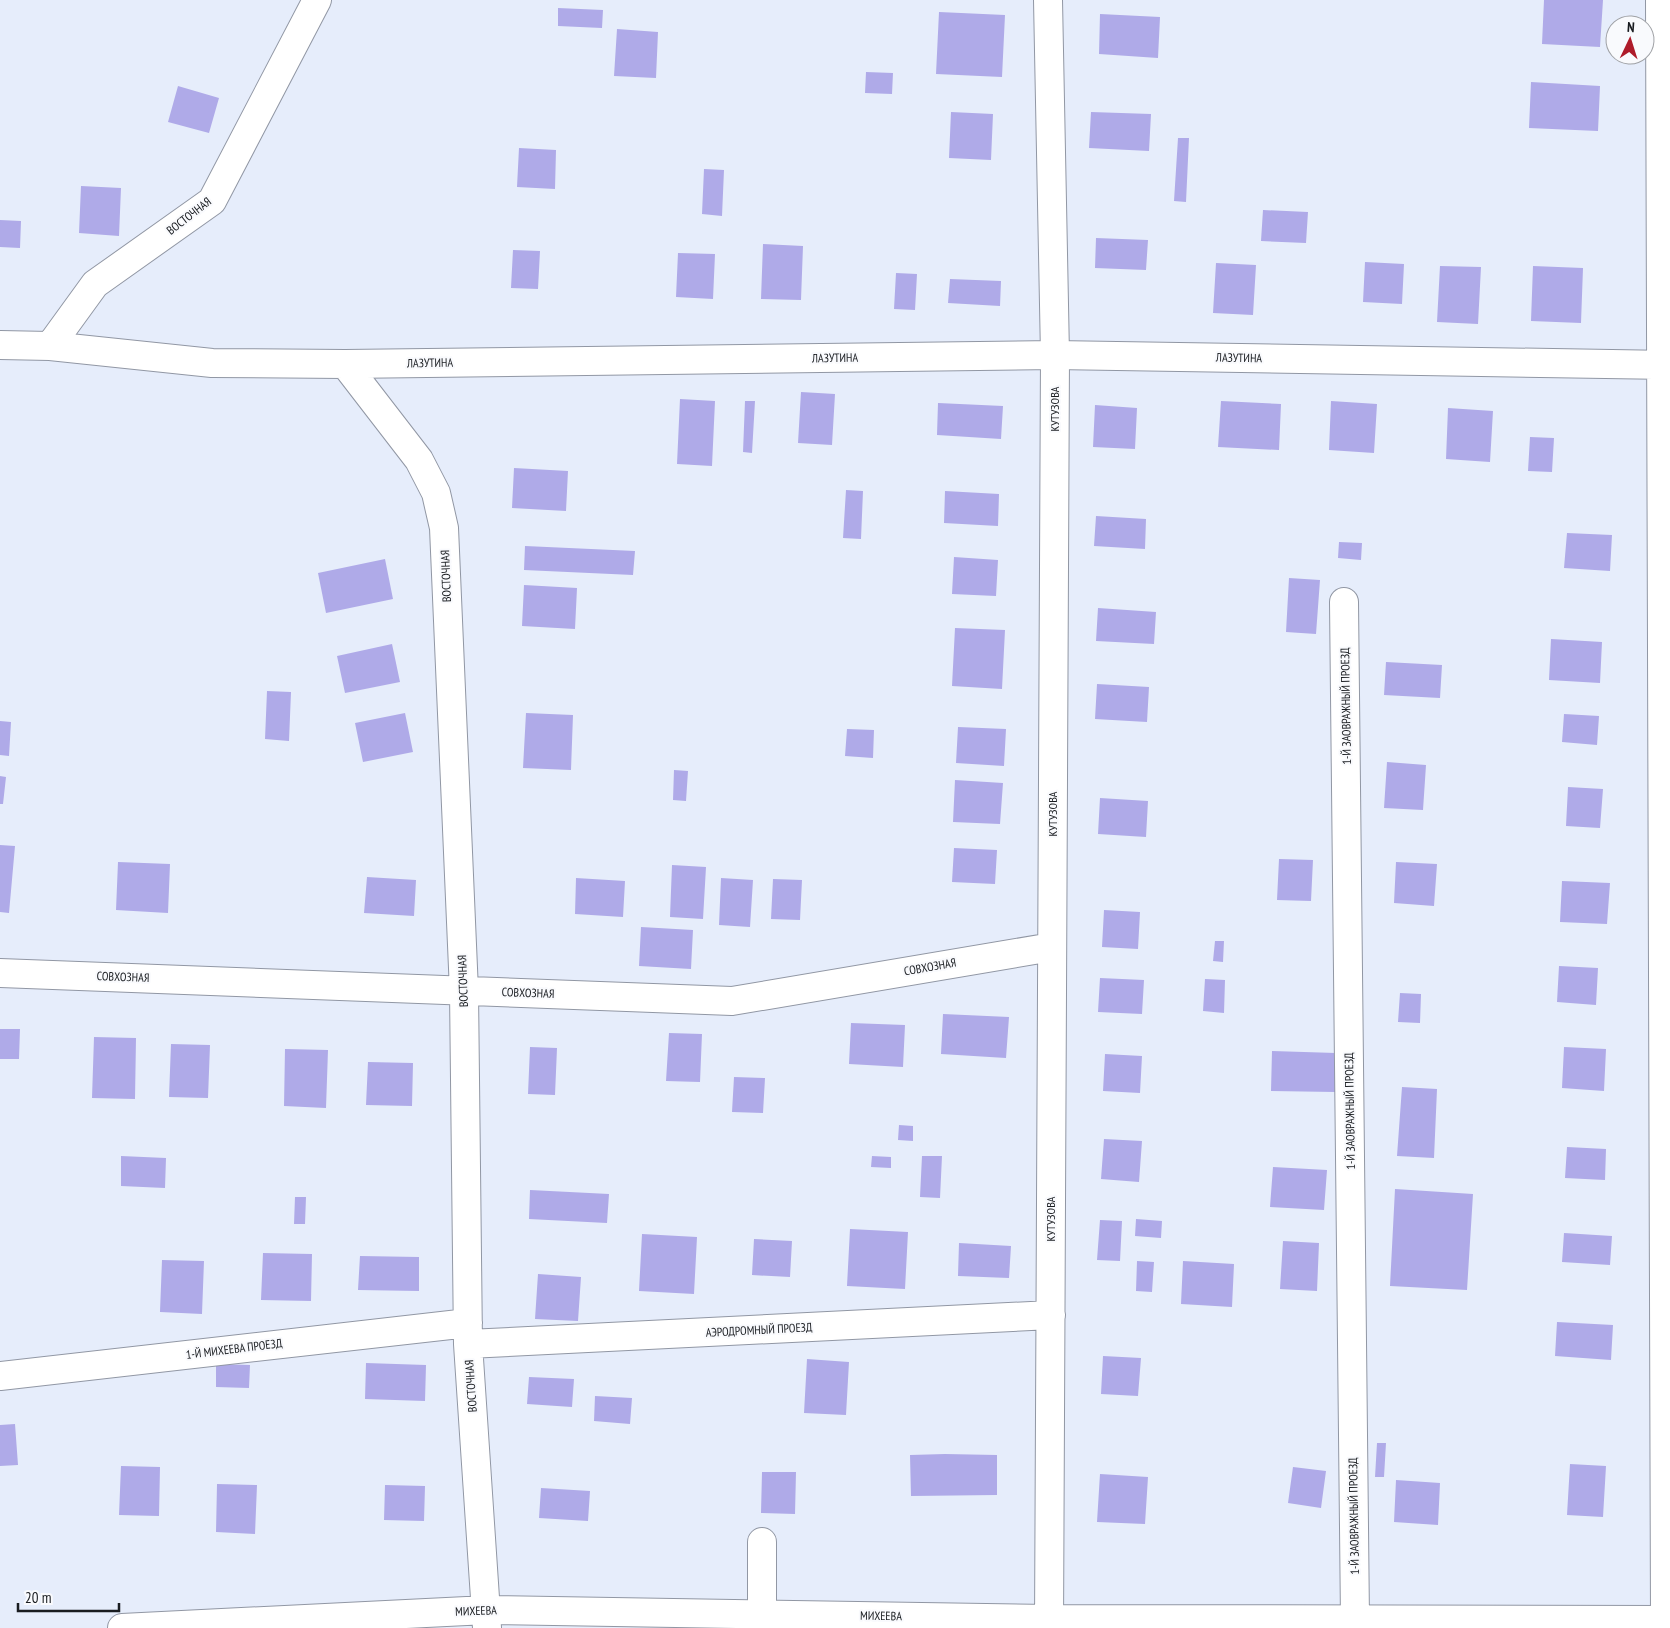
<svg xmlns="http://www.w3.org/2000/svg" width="1670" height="1628" font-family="'PT Sans Narrow',sans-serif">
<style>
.building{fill:#afaae8}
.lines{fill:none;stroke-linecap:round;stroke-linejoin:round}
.minor-casing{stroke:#9197a4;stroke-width:30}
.minor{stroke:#fff;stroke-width:28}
.labels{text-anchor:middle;stroke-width:4;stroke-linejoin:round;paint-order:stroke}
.street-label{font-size:12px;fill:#191c20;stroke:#f9fafd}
</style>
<rect width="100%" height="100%" fill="#e6edfb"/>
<path class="building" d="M1544 0H1603L1600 47 1542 44Z
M558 8 603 10 602 28 558 26Z
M939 12 1005 15 1002 77 936 74Z
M1100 14 1160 17 1158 58 1099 54Z
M617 29 658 32 656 78 614 76Z
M866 72 893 73 892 94 865 93Z
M1531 82 1600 86 1598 131 1529 128Z
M178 86 219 98 209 133 168 122Z
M951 112 993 114 991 160 949 158Z
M1091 112 1151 114 1149 151 1089 148Z
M1178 138H1189L1186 202 1174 201Z
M519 148 556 150 555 189 517 187Z
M704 169 724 170 722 216 702 214Z
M81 186 121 188 119 236 79 233Z
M1263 210 1308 212 1306 243 1261 241Z
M0 220 21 221 20 248 0 247Z
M1096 238 1148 240 1146 270 1095 268Z
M763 244 803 246 801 300 761 299Z
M513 250 540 251 538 289 511 288Z
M678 253 715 254 713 299 676 297Z
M1365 262 1404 264 1402 304 1363 302Z
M1216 263 1256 265 1253 315 1213 313Z
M1440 266 1481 267 1478 324 1437 322Z
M1533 266 1583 268 1581 323 1531 321Z
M896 273 917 274 915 310 894 309Z
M950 279 1001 281 1000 306 948 303Z
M801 392 835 394 832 445 798 443Z
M680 399 715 401 712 466 677 464Z
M745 401H755L752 453 743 452Z
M1221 401 1281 404 1279 450 1218 447Z
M1331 401 1377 404 1374 453 1329 450Z
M938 403 1003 406 1001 439 937 435Z
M1095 405 1137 408 1135 449 1093 447Z
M1448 408 1493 411 1490 462 1446 459Z
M1530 437 1554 438 1552 472 1528 471Z
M514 468 568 471 566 511 512 508Z
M846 490 863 491 861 539 843 538Z
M945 491 999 494 998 526 944 523Z
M1096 516 1146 519 1145 549 1094 546Z
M1567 533 1612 535 1610 571 1564 568Z
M1339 542 1362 543 1361 560 1338 558Z
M525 546 635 551 633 575 524 570Z
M954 557 998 560 996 596 952 594Z
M385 559 393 599 326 613 318 573Z
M1289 578 1320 580 1316 634 1286 632Z
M524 585 577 588 575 629 522 626Z
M1098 608 1156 612 1154 644 1096 641Z
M955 628 1005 630 1002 689 952 686Z
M1551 639 1602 642 1600 683 1549 680Z
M392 644 400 682 345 693 337 656Z
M1386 662 1442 665 1440 698 1384 695Z
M1097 684 1149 687 1147 722 1095 719Z
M267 691 291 692 289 741 265 739Z
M405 713 413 752 363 762 355 723Z
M526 713 573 715 571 770 523 768Z
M1564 714 1599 716 1597 745 1562 742Z
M0 721 11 722 9 756 0 755Z
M958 727 1006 729 1004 766 956 763Z
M847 729 874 730 873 758 845 756Z
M1387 762 1426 765 1423 810 1384 808Z
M674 770 688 771 686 801 673 800Z
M0 776 6 777 3 804H0Z
M955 780 1003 783 1000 824 953 822Z
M1568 787 1603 789 1600 828 1566 826Z
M1100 798 1148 801 1146 837 1098 834Z
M0 845 15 846 9 913 0 912Z
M954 848 997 850 995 884 952 882Z
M1279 859 1313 860 1311 901 1277 900Z
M118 862 170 864 168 913 116 910Z
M1396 862 1437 864 1434 906 1394 903Z
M672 865 706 867 703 919 670 917Z
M367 877 416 880 414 916 364 913Z
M576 878 625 881 623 917 575 914Z
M721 878 753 880 750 927 719 925Z
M773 879 802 880 800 920 771 919Z
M1562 881 1610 883 1607 924 1560 922Z
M1104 910 1140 912 1138 949 1102 947Z
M641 927 693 930 691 969 639 966Z
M1215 941H1224L1223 962 1213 961Z
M1559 966 1598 968 1596 1005 1557 1002Z
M1100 978 1144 980 1142 1014 1098 1012Z
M1205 979 1225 980 1224 1013 1203 1011Z
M1400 993 1421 994 1420 1023 1398 1022Z
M943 1014 1009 1017 1006 1058 941 1054Z
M851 1023 905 1025 903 1067 849 1064Z
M0 1029H20L19 1059H0Z
M669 1033 702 1034 700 1082 666 1081Z
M94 1037 136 1038 135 1099 92 1098Z
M171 1044 210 1045 208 1098 169 1097Z
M530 1047 557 1048 555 1095 528 1094Z
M1564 1047 1606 1049 1604 1091 1562 1088Z
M285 1049 328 1050 326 1108 284 1106Z
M1272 1051 1336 1053 1335 1092 1271 1091Z
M1105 1054 1142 1056 1140 1093 1103 1091Z
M368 1062 413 1063 412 1106 366 1105Z
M734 1077 765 1078 763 1113 732 1112Z
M1402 1087 1437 1089 1434 1158 1397 1156Z
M899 1125 913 1126V1141L898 1140Z
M1104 1139 1142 1141 1139 1182 1101 1179Z
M1567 1147 1606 1149 1605 1180 1565 1178Z
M121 1156 166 1158 165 1188 121 1186Z
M872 1156 891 1157V1168L871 1167Z
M922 1156H942L940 1198 920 1197Z
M1273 1167 1327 1170 1324 1210 1270 1207Z
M1395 1189 1473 1194 1467 1290 1390 1286Z
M530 1190 609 1194 607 1223 529 1219Z
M295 1197H306L305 1224H294Z
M1136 1219 1162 1221 1161 1238 1135 1236Z
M1100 1220 1122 1221 1120 1261 1097 1260Z
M850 1229 908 1232 905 1289 847 1286Z
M1564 1233 1612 1236 1610 1265 1562 1262Z
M642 1234 697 1237 694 1294 639 1291Z
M754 1239 792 1241 790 1277 752 1275Z
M1283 1241 1319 1243 1317 1291 1280 1289Z
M959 1243 1011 1246 1009 1278 958 1276Z
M263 1253 312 1254 311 1301 261 1300Z
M360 1256 419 1257V1291L358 1290Z
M162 1260 204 1261 202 1314 160 1312Z
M1137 1261 1154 1262 1152 1292 1136 1291Z
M1183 1261 1234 1264 1232 1307 1181 1304Z
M538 1274 581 1277 578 1321 535 1319Z
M1557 1322 1613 1325 1611 1360 1555 1356Z
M1103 1356 1141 1358 1138 1396 1101 1394Z
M807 1359 849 1362 846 1415 804 1413Z
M366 1363 426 1365 425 1401 365 1399Z
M216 1364 250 1365 249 1388 216 1387Z
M529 1377 574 1379 572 1407 527 1404Z
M595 1396 632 1398 630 1424 594 1421Z
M15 1424 18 1465 0 1466V1425Z
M1377 1443H1386L1384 1477H1375Z
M945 1454 997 1455V1495L911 1496 910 1455Z
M1570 1464 1606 1466 1603 1517 1567 1515Z
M121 1466 160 1467 159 1516 119 1515Z
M1293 1467 1326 1471 1321 1508 1288 1503Z
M762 1472H796L795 1514 761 1513Z
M1100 1474 1148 1477 1145 1524 1097 1522Z
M1396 1480 1440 1483 1438 1525 1394 1522Z
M217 1484 257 1485 255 1534 216 1532Z
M385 1485 425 1486 424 1521 384 1520Z
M541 1488 590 1491 588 1521 539 1518Z"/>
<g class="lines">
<defs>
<path id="minor" d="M1048 0 1055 355 1049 1628
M1660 0 1665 1620
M0 345 50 346 212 363 345 364 1055 355 1670 365
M50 346 95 284 212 201 317 0
M345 364 419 460 436 493 444 528 464 991 468 1344 487 1628
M1344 602 1355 1620
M0 973 732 1001 1052 947
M468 1344 1051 1315
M0 1376 468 1323
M762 1542V1614
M122 1628 487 1610 1049 1619 1670 1620"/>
</defs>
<use href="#minor" class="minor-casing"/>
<use href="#minor" class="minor"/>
</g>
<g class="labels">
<g class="street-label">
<text transform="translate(189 216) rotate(-38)" y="4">ВОСТОЧНАЯ</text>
<text transform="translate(835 358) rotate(-1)" y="4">ЛАЗУТИНА</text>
<text transform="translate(1239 358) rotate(1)" y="4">ЛАЗУТИНА</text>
<text transform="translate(430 363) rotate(-1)" y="4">ЛАЗУТИНА</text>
<text transform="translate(1055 409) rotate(-90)" y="4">КУТУЗОВА</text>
<text transform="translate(446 576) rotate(-92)" y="4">ВОСТОЧНАЯ</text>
<text transform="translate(1346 706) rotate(-91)" y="4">1-Й ЗАОВРАЖНЫЙ ПРОЕЗД</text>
<text transform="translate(1053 814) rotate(-90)" y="4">КУТУЗОВА</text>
<text transform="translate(930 967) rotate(-10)" y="4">СОВХОЗНАЯ</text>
<text transform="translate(123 977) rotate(2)" y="4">СОВХОЗНАЯ</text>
<text transform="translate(463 981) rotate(-92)" y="4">ВОСТОЧНАЯ</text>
<text transform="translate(528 993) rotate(2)" y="4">СОВХОЗНАЯ</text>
<text transform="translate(1350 1111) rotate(-91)" y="4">1-Й ЗАОВРАЖНЫЙ ПРОЕЗД</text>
<text transform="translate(1051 1219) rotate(-90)" y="4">КУТУЗОВА</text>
<text transform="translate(759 1330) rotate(-3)" y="4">АЭРОДРОМНЫЙ ПРОЕЗД</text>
<text transform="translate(234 1349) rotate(-7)" y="4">1-Й МИХЕЕВА ПРОЕЗД</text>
<text transform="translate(471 1386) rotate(-94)" y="4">ВОСТОЧНАЯ</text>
<text transform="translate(1354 1516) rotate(-91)" y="4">1-Й ЗАОВРАЖНЫЙ ПРОЕЗД</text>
<text transform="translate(476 1611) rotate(-2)" y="4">МИХЕЕВА</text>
<text transform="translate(881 1616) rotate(1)" y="4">МИХЕЕВА</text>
</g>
</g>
<g transform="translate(1630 40) rotate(4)"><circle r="24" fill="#f9fafd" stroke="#9fa1a5"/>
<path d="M0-4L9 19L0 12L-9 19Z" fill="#ae1b2a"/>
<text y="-8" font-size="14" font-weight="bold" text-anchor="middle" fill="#191c20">N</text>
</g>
<path d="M18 1603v8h101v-8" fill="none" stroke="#191c20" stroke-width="2.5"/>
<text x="25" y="1603" font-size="15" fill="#191c20" stroke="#f9fafd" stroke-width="4" paint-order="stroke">20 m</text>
</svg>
